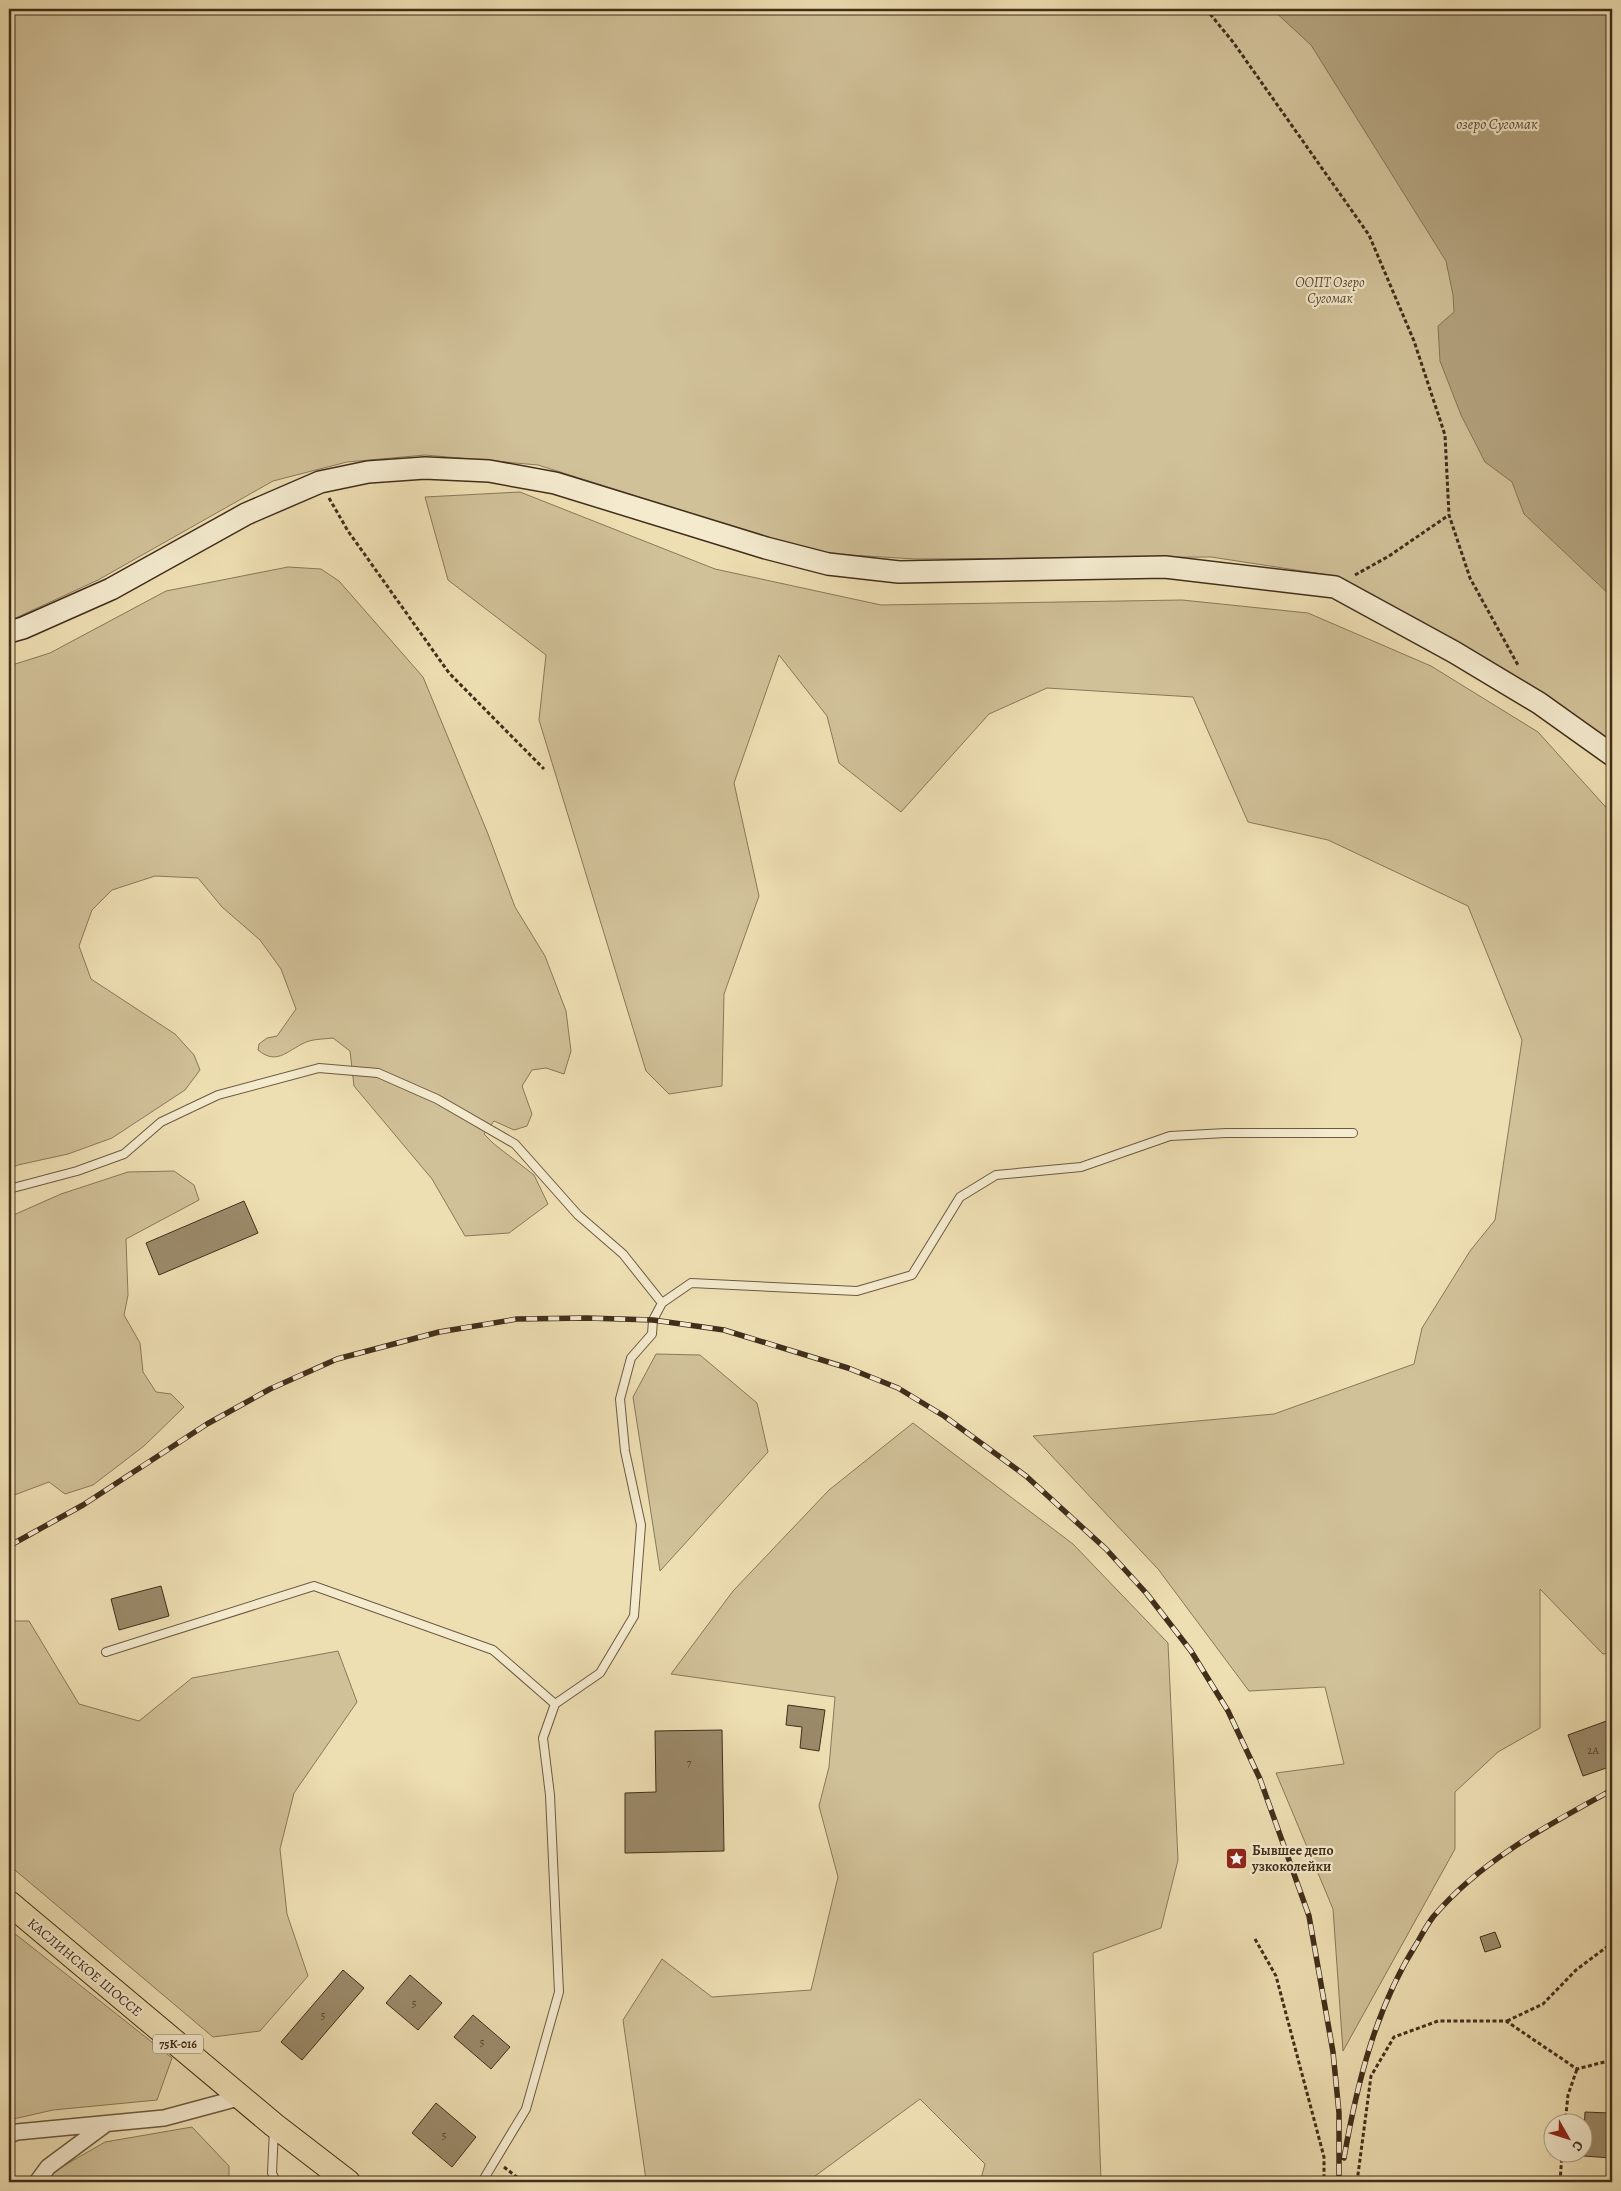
<svg xmlns="http://www.w3.org/2000/svg" width="1621" height="2191" font-family="Alegreya,serif">
<style>
.green{fill:#d1c199;stroke:#89785a}
.water{fill:#b3a37f;stroke:#857457}
.building{fill:#9b8a6a;stroke:#412e1b}
.lines{fill:none;stroke-linecap:round;stroke-linejoin:round}
.lane-casing{stroke:#6c5a41;stroke-width:10}
.street-casing{stroke:#6c5a41;stroke-width:18}
.secondary-casing{stroke:#412e1b;stroke-width:24}
.primary-casing{stroke:#412e1b;stroke-width:26}
.path{stroke:#412e1b;stroke-width:3;stroke-dasharray:4 2.5;stroke-linecap:butt}
.lane{stroke:#f4eace;stroke-width:8}
.street{stroke:#f4eace;stroke-width:15}
.secondary{stroke:#f4eace;stroke-width:21}
.primary{stroke:#eedfb3;stroke-width:24}
.rail-casing{stroke:#412e1b;stroke-width:5.5}
.rail{stroke:#f4eace;stroke-width:4;stroke-dasharray:11;stroke-linecap:butt}
.labels{text-anchor:middle;stroke-width:4.5;stroke-linejoin:round;paint-order:stroke}
.number-label{font-size:11px;fill:#58452f}
.shield{fill:#f4eace;stroke:#776651;stroke-width:1}
.shield-label{font-size:12px;font-weight:bold;fill:#412e1b}
.park-label{font-size:14px;font-style:italic;fill:#5e4b34;stroke:#f4eace}
.poi-label{font-size:14px;font-weight:bold;fill:#412e1b;stroke:#f4eace;text-anchor:start}
.street-label{font-size:14px;fill:#412e1b;stroke:#f4eace}
.water-label{font-size:15px;font-style:italic;fill:#5e4b34;stroke:#f4eace}
</style>
<rect width="100%" height="100%" fill="#eedfb3"/>
<filter id="stains"><feTurbulence type="fractalNoise" baseFrequency=".004" numOctaves="4"/><feColorMatrix values="0 0 0 0 .2 0 0 0 0 .09 0 0 0 0 .02 0 0 0 .5 -.17"/></filter>
<radialGradient id="worn" r=".72"><stop offset=".6" stop-color="#630" stop-opacity="0"/><stop offset="1" stop-color="#630" stop-opacity=".3"/></radialGradient>
<path class="green" d="M9 9H1612V746L1451 641 1335 576 1211 557 915 559 817 553 538 465 425 455 347 462 273 481 98 580 9 621Z
M520 492 715 569 881 605 1182 600 1308 613 1431 666 1538 732 1612 814V1653L1603 1654 1540 1589V1728L1498 1752 1455 1792V1849L1343 2051 1333 1909 1276 1773 1344 1764 1325 1687 1249 1691 1158 1569 1033 1436 1274 1414 1414 1364 1422 1328 1470 1251 1495 1220 1522 1040 1468 906 1328 840 1248 822 1193 697 1047 688 989 714 901 812 839 763 827 716 779 655 734 783 759 896 724 994 722 1086 669 1094 646 1071 539 720 546 655 448 580 425 497Z
M288 567 321 569 339 581 423 677 488 834 515 907 545 956 566 1011 571 1051 564 1074 546 1068 532 1070 522 1086 532 1114 527 1126 514 1130 494 1121 484 1134 494 1144 534 1175 548 1204 509 1233 465 1236 432 1179 354 1086 350 1051 333 1038C325 1039 316 1039 309 1041 289 1048 278 1067 258 1050L259 1044 267 1038 277 1036 296 1009 281 969 260 940 222 907 198 878 155 876 112 890 92 910 79 946 91 979 175 1034 194 1055 200 1070 185 1090 112 1138 68 1154 18 1165 9 1169V666L50 653 166 591Z
M174 1171 194 1185 199 1200 126 1239 128 1295 124 1315 140 1343 143 1372 156 1392 171 1394 184 1407 144 1446 93 1485 65 1494 49 1482 9 1497V1217L61 1194 128 1172Z
M656 1354 700 1355 757 1403 768 1452 660 1571 633 1397Z
M913 1423 1073 1544 1168 1643 1178 1860 1161 1928 1093 1953 1101 2182H980L985 2164 920 2099 807 2182H651L646 2180 623 2020 662 1959 712 1997 811 1990 838 1877 819 1806 829 1767 835 1697 671 1674 733 1591 829 1490Z
M9 1621H29L79 1704 139 1721 192 1678 338 1651 357 1702 294 1793 280 1849 287 1914 308 1976 260 2031 213 2037 9 1865Z
M9 1929 172 2058 157 2100 53 2110 9 2120Z
M192 2127 229 2166V2182H45L46 2176 105 2142Z"/>
<path class="water" d="M1272 9H1612V597L1524 514 1512 482 1485 462 1461 415 1440 361 1438 326 1454 312 1453 295 1446 261 1311 45Z"/>
<path class="building" d="M244 1201 258 1233 159 1275 146 1243Z
M161 1586 169 1616 119 1630 111 1599Z
M788 1705 825 1710 819 1751 800 1748 802 1727 786 1725Z
M1612 1719V1766L1583 1776 1568 1735Z
M722 1730 724 1851 625 1853V1793L656 1792 655 1731Z
M1495 1932 1501 1947 1485 1952 1480 1937Z
M343 1970 364 1988 302 2060 281 2042Z
M410 1975 442 2003 418 2030 386 2003Z
M473 2015 510 2047 491 2069 454 2037Z
M436 2103 476 2137 452 2167 412 2133Z
M1585 2112 1609 2113 1608 2143H1612V2158L1583 2156Z"/>
<g class="lines">
<defs>
<path id="lane" d="M9 1189 77 1171 124 1154 161 1122 218 1095 319 1068 378 1073 437 1099 515 1144 578 1215 623 1254 662 1303 653 1320 652 1334 631 1358 620 1399 625 1451 641 1525 634 1616 600 1673 555 1704 543 1738 550 1795 559 1992 526 2109 482 2182
M662 1303 691 1283 857 1291 912 1275 960 1197 996 1175 1081 1167 1170 1136 1226 1133H1353
M106 1652 314 1586 493 1650 555 1704
M274 2129 272 2173 276 2182"/>
<path id="street" d="M9 2135 17 2132 164 2118 242 2097
M37 2182 48 2167 106 2124"/>
<path id="secondary" d="M9 632 23 628 111 589 246 514 320 482 368 472 425 468 489 471 555 483 766 548 828 564 899 572 1165 567 1335 587 1454 652 1539 703 1612 755"/>
<path id="primary" d="M9 1903 274 2125 348 2182"/>
</defs>
<use href="#lane" class="lane-casing"/>
<use href="#street" class="street-casing"/>
<use href="#secondary" class="secondary-casing"/>
<use href="#primary" class="primary-casing"/>
<path class="path" d="M1206 9 1233 42 1369 235 1414 341 1445 435 1449 515 1470 578 1519 667
M329 498 348 531 449 673 544 769
M1355 575 1389 556 1449 515
M1255 1939 1276 1976 1324 2157V2182
M1507 2021 1543 2004 1576 1970 1612 1943
M1565 2124 1568 2095 1577 2069
M504 2167 523 2182
M1357 2182 1371 2076 1394 2037 1438 2021H1506L1577 2069 1612 2060
M1560 2182 1562 2154"/>
<use href="#lane" class="lane"/>
<use href="#street" class="street"/>
<use href="#secondary" class="secondary"/>
<use href="#primary" class="primary"/>
<defs>
<path id="rail" d="M9 1546 83 1505 207 1424 270 1389 337 1359 439 1332 517 1319 587 1318 653 1320 724 1330 848 1368 898 1388 944 1416 1026 1476 1106 1549 1147 1594 1191 1651 1228 1711 1260 1779 1309 1916 1333 2052 1339 2113V2182
M1344 2158C1357 2083 1376 2007 1417 1943 1422 1934 1427 1925 1433 1917 1481 1860 1548 1825 1612 1790"/>
</defs>
<use href="#rail" class="rail-casing"/>
<use href="#rail" class="rail"/>
</g>
<defs>
<symbol id="sight-square" viewBox="-11 -11 22 22"><rect x="-9" y="-9" width="18" height="18" rx="4" fill="#8f2418" stroke="#f4eace"/><path d="M0-6L1.8-2.2L6-1.7L2.9 1.2L3.7 5.4L0 3.3L-3.7 5.4L-2.9 1.2L-6-1.7L-1.8-2.2Z" fill="#fff"/></symbol>
</defs>
<g fill-rule="evenodd">
<use href="#sight-square" x="1224" y="1846" width="25" height="25"/>
</g>
<g class="labels">
<g class="number-label">
<text x="1593" y="1754">2А</text>
<text x="689" y="1766">7</text>
<text x="414" y="2007">5</text>
<text x="323" y="2019">5</text>
<text x="482" y="2046">5</text>
<text x="444" y="2139">5</text>
</g>
<rect class="shield" x="153" y="2034.5" width="50" height="19" rx="4"/>
<g class="shield-label">
<text x="178" y="2048">75К-016</text>
</g>
<g class="park-label">
<text x="1330" y="287">ООПТ Озеро<tspan x="1330" dy="16">Сугомак</tspan></text>
</g>
<g class="poi-label">
<text x="1252" y="1855">Бывшее депо<tspan x="1252" dy="16">узкоколейки</tspan></text>
</g>
<g class="street-label">
<text transform="translate(85 1967) rotate(40)" y="5">КАСЛИНСКОЕ ШОССЕ</text>
</g>
<g class="water-label">
<text x="1497" y="129">озеро Сугомак</text>
</g>
</g>
<rect width="1621" height="2191" fill="none" stroke="#eedfb3" stroke-width="30"/>
<rect x="10" y="10" width="1601" height="2171" fill="none" stroke="#412e1b" stroke-width="2.5"/>
<rect x="15" y="15" width="1591" height="2161" fill="none" stroke="#412e1b"/>
<g transform="translate(1568 2138) rotate(129)"><circle r="24" fill="#f4eace" stroke="#ac9f86"/>
<path d="M0-4L9 19L0 12L-9 19Z" fill="#8f2418"/>
<text y="-8" font-size="14" font-weight="bold" text-anchor="middle" fill="#412e1b">С</text>
</g>
<rect width="100%" height="100%" filter="url(#stains)"/>
<rect width="100%" height="100%" fill="url(#worn)"/>
</svg>
